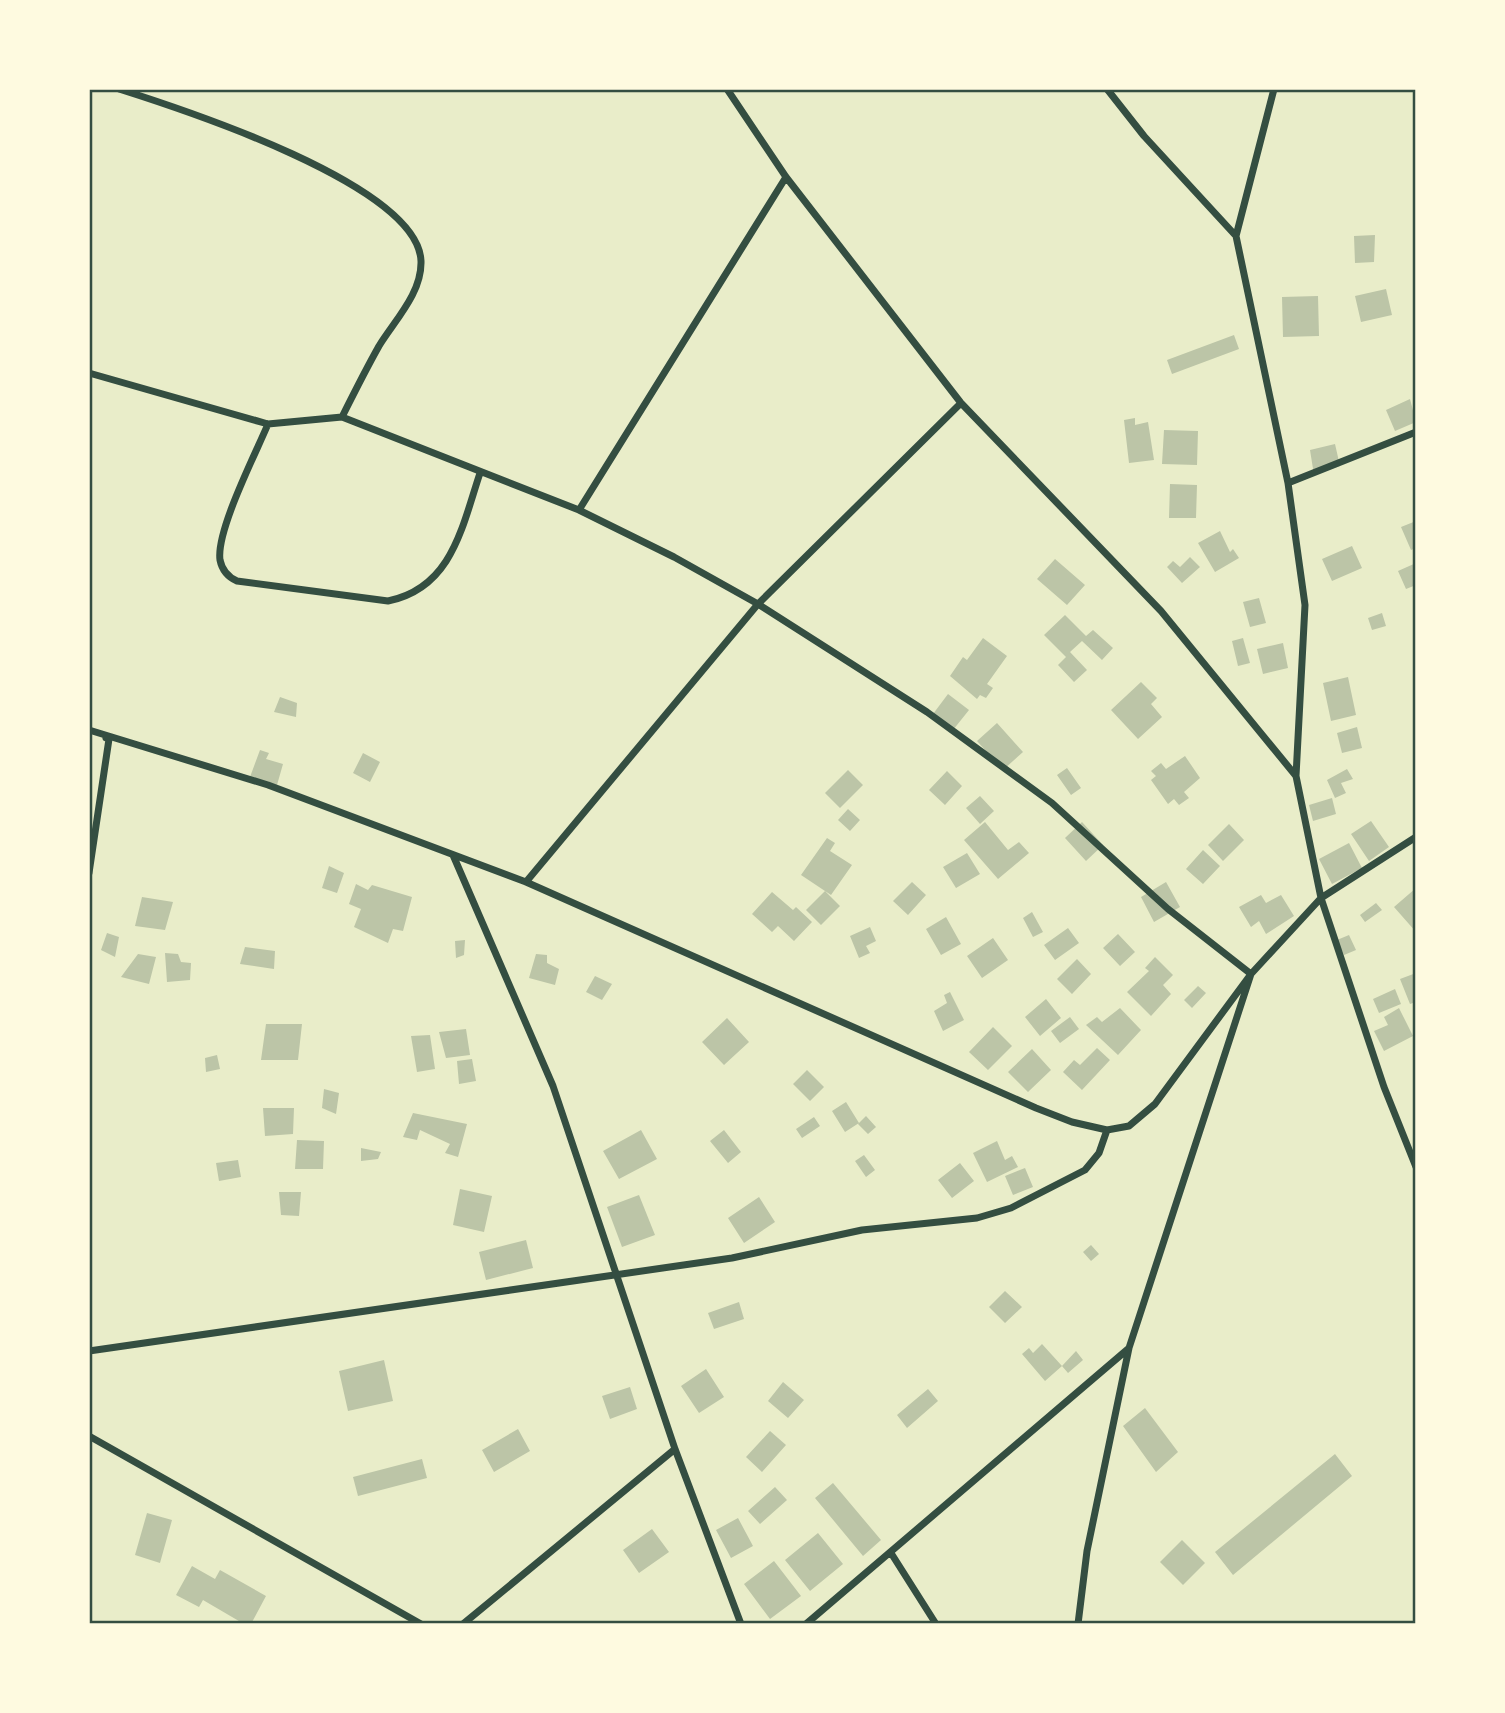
<svg xmlns="http://www.w3.org/2000/svg" width="1505" height="1713" font-family="Jost,sans-serif">
<style>
.building{fill:#bcc5a7}
.lines{fill:none;stroke-linecap:round;stroke-linejoin:round}
.minor{stroke:#344e41;stroke-width:7}
.neatline{fill:none;stroke:#344e41;stroke-width:2.5}
</style>
<rect width="100%" height="100%" fill="#e9edc9"/>
<path class="building" d="M1375 235 1374 262 1355 263 1354 236Z
M1386 289 1392 315 1361 322 1355 296Z
M1318 296 1319 336 1283 337 1282 297Z
M1234 335 1239 349 1172 374 1167 360Z
M1410 399 1416 422 1395 431 1386 410Z
M1135 418V425L1148 422 1154 460 1129 463 1124 420Z
M1164 430 1198 431 1197 465 1162 464Z
M1335 444 1340 466 1314 475 1310 450Z
M1170 484 1197 485 1196 518H1169Z
M1416 521V548L1411 550 1401 527Z
M1220 531 1230 552 1233 549 1239 558 1215 572 1198 543Z
M1352 546 1362 568 1332 581 1322 559Z
M1190 557 1200 567 1182 583 1167 567 1173 561 1180 567Z
M1055 559 1085 585 1067 605 1037 579Z
M1416 563V585L1406 589 1398 571Z
M1259 598 1266 623 1250 627 1243 602Z
M1382 613 1386 626 1372 630 1368 618Z
M1065 615 1086 636 1093 630 1113 648 1102 660 1082 641 1070 652 1087 670 1074 682 1058 665 1066 657 1044 635Z
M983 638 1007 656 987 684 993 688 986 698 980 695 977 699 950 676 963 657 967 660Z
M1243 638 1250 663 1238 666 1232 641Z
M1283 643 1288 668 1263 674 1257 649Z
M1348 677 1356 715 1331 721 1323 683Z
M1141 682 1157 698 1151 704 1162 717 1138 739 1111 710Z
M948 694 969 710 953 730 933 714Z
M280 697 297 703 296 717 274 712Z
M997 723 1023 752 1003 770 977 741Z
M1357 727 1362 748 1342 753 1337 733Z
M260 750 269 753 266 759 283 764 277 785 250 777Z
M363 753 380 762 370 782 353 773Z
M1185 756 1200 778 1184 792 1189 798 1179 805 1174 799 1168 804 1151 780 1156 776 1151 771 1161 763 1166 769Z
M1067 768 1081 788 1071 795 1057 775Z
M1347 769 1353 779 1341 783 1346 793 1335 798 1327 780Z
M848 770 863 785 840 808 825 793Z
M947 771 962 786 945 805 929 790Z
M980 796 994 811 980 824 966 808Z
M1332 798 1336 814 1313 821 1309 805Z
M848 809 860 820 850 831 838 820Z
M1371 821 1389 847 1369 861 1351 834Z
M985 822 1008 850 1019 842 1029 853 998 879 964 840Z
M1082 822 1103 845 1086 861 1065 838Z
M1229 824 1244 840 1223 861 1208 845Z
M827 838 835 843 830 851 852 865 831 895 801 875Z
M1349 843 1362 868 1332 884 1319 859Z
M1203 850 1220 866 1203 884 1186 869Z
M967 853 980 874 956 888 943 867Z
M329 866 344 873 337 893 322 888Z
M912 882 926 895 908 915 893 901Z
M1166 882 1180 907 1154 922 1141 897Z
M356 884 368 890 372 885 412 897 403 931 393 929 388 943 354 927 361 909 349 904Z
M1416 888V932L1394 907Z
M825 891 840 906 821 925 806 910Z
M772 892 793 910 796 907 812 922 794 941 778 926 772 932 752 914Z
M1261 895 1266 903 1281 895 1294 916 1266 934 1259 921 1251 927 1239 907Z
M142 897 173 902 165 930 135 926Z
M1376 903 1382 910 1365 922 1360 915Z
M1032 912 1043 932 1033 937 1023 918Z
M946 917 961 944 941 955 926 929Z
M870 927 876 941 866 946 870 953 859 958 850 936Z
M1068 928 1079 943 1055 960 1044 945Z
M107 933 119 937 115 957 101 950Z
M1118 934 1135 952 1120 966 1103 948Z
M1349 935 1356 950 1344 955 1337 940Z
M993 938 1008 960 982 978 967 956Z
M465 940 464 955 456 958 455 941Z
M245 947 275 951 274 969 240 964Z
M165 953 178 954 181 962 191 963 190 980 167 982Z
M138 954 156 957 149 984 121 977Z
M536 954 547 955V963L559 969 555 985 529 978Z
M1155 957 1173 975 1163 985 1171 994 1151 1016 1127 992 1149 971 1145 968Z
M1077 959 1091 974 1072 994 1057 979Z
M1416 973V1002L1410 1004 1400 979Z
M595 976 612 984 602 1000 586 992Z
M1198 986 1206 993 1192 1008 1184 1000Z
M1395 989 1401 1004 1379 1013 1373 999Z
M950 992 964 1020 943 1031 934 1011 947 1003 944 995Z
M1046 999 1061 1018 1040 1036 1025 1017Z
M1120 1008 1141 1030 1118 1055 1086 1025 1097 1017 1102 1022Z
M1399 1008 1413 1036 1384 1051 1374 1031 1388 1025 1384 1017Z
M1070 1017 1079 1029 1060 1043 1051 1031Z
M727 1018 749 1042 724 1065 702 1042Z
M266 1024H302L298 1060H261Z
M993 1027 1012 1046 988 1070 969 1052Z
M466 1029 470 1055 446 1058 439 1032Z
M430 1035 435 1069 417 1072 411 1036Z
M1097 1048 1110 1060 1082 1090 1063 1072 1074 1060 1080 1065Z
M1032 1049 1051 1070 1028 1092 1008 1072Z
M217 1055 220 1069 206 1072 205 1058Z
M472 1059 476 1081 459 1084 457 1061Z
M807 1070 824 1087 810 1101 793 1084Z
M324 1089 339 1093 336 1114 322 1108Z
M846 1102 859 1123 845 1132 832 1111Z
M263 1108H294L293 1134 265 1136Z
M413 1113 467 1124 458 1157 445 1153 450 1144 420 1130 417 1140 403 1137Z
M866 1116 876 1127 868 1134 858 1124Z
M814 1117 820 1126 802 1138 796 1129Z
M641 1130 657 1159 619 1179 603 1151Z
M724 1130 741 1152 728 1163 710 1141Z
M297 1140 324 1141 323 1169H295Z
M997 1141 1005 1160 1012 1156 1018 1167 987 1182 973 1153Z
M361 1148 381 1152 378 1159 361 1161Z
M864 1155 875 1170 866 1177 855 1161Z
M238 1160 241 1177 219 1181 216 1163Z
M960 1163 974 1181 952 1198 938 1180Z
M1025 1168 1033 1187 1013 1195 1005 1176Z
M460 1189 492 1196 484 1232 453 1225Z
M279 1192H301L299 1216 281 1215Z
M639 1195 655 1235 622 1247 607 1207Z
M759 1197 775 1222 744 1243 728 1218Z
M526 1240 533 1268 486 1280 479 1252Z
M1091 1245 1099 1254 1091 1261 1083 1252Z
M1005 1291 1022 1307 1005 1323 989 1307Z
M739 1302 744 1319 714 1329 708 1313Z
M1042 1344 1062 1366 1076 1351 1083 1360 1068 1373 1062 1366 1045 1381 1022 1354 1029 1348 1033 1353Z
M384 1360 393 1401 348 1411 339 1371Z
M706 1369 724 1397 699 1413 681 1386Z
M783 1382 804 1400 788 1418 768 1401Z
M630 1387 637 1409 610 1419 602 1396Z
M928 1389 938 1401 907 1428 897 1415Z
M1145 1408 1178 1452 1156 1472 1123 1426Z
M518 1429 530 1451 494 1472 482 1450Z
M770 1431 786 1445 762 1472 746 1457Z
M1335 1454 1352 1476 1233 1575 1215 1552Z
M422 1459 427 1478 358 1496 353 1477Z
M833 1483 881 1540 863 1556 815 1498Z
M775 1487 787 1500 760 1524 748 1511Z
M147 1513 172 1520 160 1563 135 1555Z
M738 1518 753 1546 731 1558 716 1530Z
M652 1529 669 1552 639 1573 623 1550Z
M818 1533 843 1564 810 1591 785 1560Z
M1182 1540 1205 1563 1183 1585 1160 1562Z
M774 1561 801 1596 770 1619 744 1584Z
M192 1566 215 1579 220 1570 266 1596 251 1624H244L203 1600 199 1607 176 1595Z"/>
<g class="lines">
<path class="minor" d="M119 89C182 109 418 185 421 261 422 293 395 320 379 346 366 369 354 393 342 417
M727 89 786 177 961 403 1161 611 1296 776 1321 898 1384 1087 1416 1167
M1107 89 1144 136 1236 236
M1274 89 1236 236 1288 483 1305 605 1296 776
M89 373 268 424 342 417 579 510 674 557 758 604 927 712 1052 803 1168 909 1251 974 1129 1348 1087 1551 1078 1624
M268 424C255 455 216 531 220 560 222 570 228 577 237 581L388 601C452 588 462 527 480 473
M1288 483 1416 432
M579 510 786 177
M89 730 268 785 526 882 1036 1108 1072 1122 1107 1130 1129 1126 1155 1104 1251 974 1321 898 1416 837
M453 855 553 1086 675 1449 741 1624
M89 873 109 739 106 738
M526 882 758 604 961 403
M89 1351 732 1258 862 1230 977 1218 1011 1208 1085 1170 1099 1153 1107 1130
M89 1436 421 1624
M891 1553 936 1624
M463 1624 675 1449
M806 1624 1128 1349"/>
</g>
<rect width="1505" height="1713" fill="none" stroke="#fefae0" stroke-width="182"/>
<rect x="91" y="91" width="1323" height="1531" class="neatline"/>
</svg>
